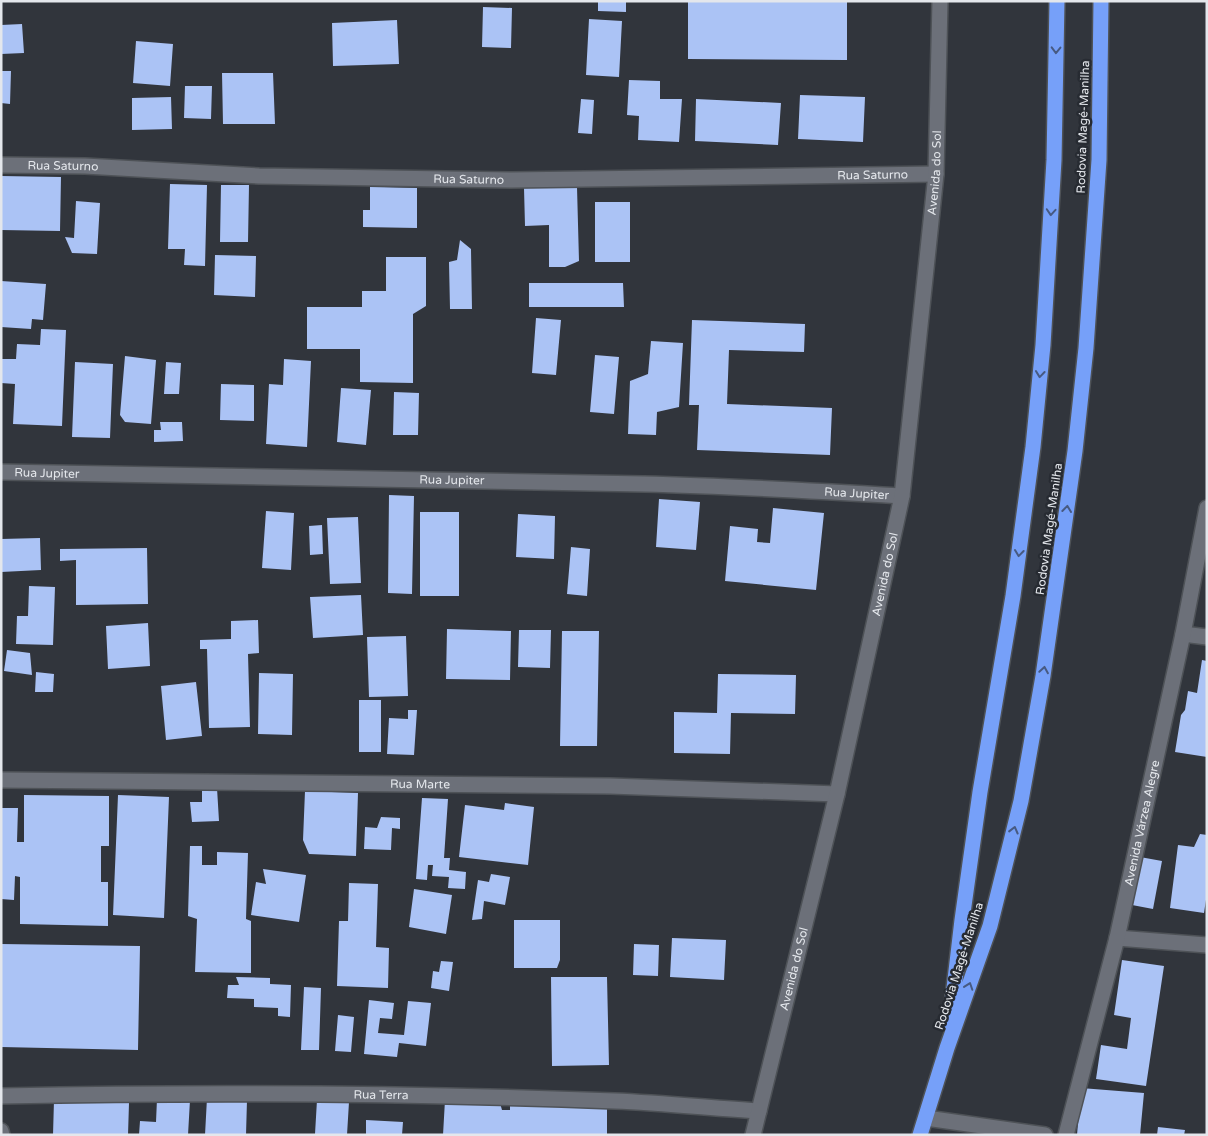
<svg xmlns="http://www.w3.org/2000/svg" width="1208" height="1136" font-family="'Varela Round',sans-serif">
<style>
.building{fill:#abc3f5}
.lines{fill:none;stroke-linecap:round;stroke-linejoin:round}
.minor-casing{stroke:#4e5257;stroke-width:18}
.highway-casing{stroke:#4e5257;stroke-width:18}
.minor{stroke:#6c7079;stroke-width:15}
.highway{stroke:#76a0f9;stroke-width:15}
.oneway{stroke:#475a82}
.labels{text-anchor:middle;stroke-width:5;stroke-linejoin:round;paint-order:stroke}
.street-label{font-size:12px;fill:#e4e7ec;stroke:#272b32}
</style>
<rect width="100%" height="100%" fill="#31353c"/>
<path class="building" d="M598 1H626V12L598 11Z
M688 1H847V60L688 59Z
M483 7 512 8 511 48 482 47Z
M589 19 622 21 619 77 586 75Z
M397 20 399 64 333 66 332 23Z
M22 24 24 53 1 54V25Z
M136 41 173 44 170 86 133 83Z
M1 71H11L10 104 1 103Z
M222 73H273L275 124H223Z
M629 80 660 81V99H682L679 142 638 140 639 116 627 115Z
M185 86H212L211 119 184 118Z
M800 95 865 97 863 142 798 139Z
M171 97 172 129 132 130V98Z
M581 99 594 100 592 134 578 133Z
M696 99 781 103 778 145 695 141Z
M1 176 61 177 60 231 1 230Z
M170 184 207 185 205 266 184 265 185 249H168Z
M221 185H249L248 242H220Z
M370 187 417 188V228L363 227V210H370Z
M577 187 579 261 565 267H549V225L525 226 524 188Z
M76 201 100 203 97 254 72 253 65 237 74 238Z
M595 202H630V262H595Z
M460 240 471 249 472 309H450L449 262 457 260Z
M215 255 256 256 255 297 214 295Z
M386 257H426V306L413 314V383L360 382V349H307V307H362V291H386Z
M1 281 46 284 43 320 32 319 31 329 1 327Z
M529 283H623L624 307H529Z
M536 318 561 320 556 375 532 373Z
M692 320 805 324 804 352 729 350 727 404 832 408 830 455 697 450 699 405H689Z
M41 329 66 330 62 426 13 424 15 384 1 383V359H16L17 344 40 345Z
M651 341 683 343 679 407 657 412 656 435 628 434 630 381 648 374Z
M595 355 619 357 614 414 590 412Z
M125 356 156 360 151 424 125 422 120 415Z
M284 359 311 361 307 447 266 444 269 384 283 385Z
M75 362 113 364 110 438 72 437Z
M166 362 181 363 179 394H164Z
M221 384 254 385V421L220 420Z
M341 388 371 390 366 445 337 442Z
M394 392 419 393 418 435H393Z
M160 422H182L183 441 154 442V430H161Z
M389 495 414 496 412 594 388 593Z
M659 499 700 502 696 550 656 547Z
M773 508 824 513 816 590 725 581 730 526 758 529 757 542 770 543Z
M266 511 294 513 291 570 262 568Z
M420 512H459V596H420Z
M518 514 555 516 554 559 516 557Z
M358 517 361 583 330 584 327 518Z
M322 525 323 554 310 555 309 526Z
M40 538 41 570 1 572V539Z
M571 547 590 549 587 596 567 594Z
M147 548 148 604 76 605V560L60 561V549Z
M29 586 55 587 53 645 16 644 17 616H28Z
M361 595 363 635 313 638 310 597Z
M258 620 259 653 248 654 250 727 209 728 207 649H200V640L231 639V621Z
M148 623 150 666 108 669 106 626Z
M447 629 511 631 510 680 446 679Z
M519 630H551L550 668 518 667Z
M562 631H599L597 746H560Z
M406 636 408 696 369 697 367 637Z
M7 650 30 653 32 675 4 671Z
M1202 660 1207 661V757L1175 752 1181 715 1185 710 1188 691 1197 693Z
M36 672 54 674 53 692H35Z
M259 673 293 674 292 735 258 734Z
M718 674 796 675 795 714 731 713 730 754 674 753V712L717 713Z
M196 682 202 736 166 740 161 686Z
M359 700H381V752H359Z
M408 710H417L414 755 387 754 389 718 408 719Z
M217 788 219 821 192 822 190 802H202V789Z
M305 791 358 793 356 856 309 854 303 840Z
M24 795 109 796V846H101V882H108V926L20 924V877L15 876 14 900 1 899V808H18L17 842H24Z
M118 795 169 797 164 918 113 915Z
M422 798 448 799 444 858H450L449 870 466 872 465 889 448 888 449 877 432 876 433 865H428L427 880 416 879Z
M505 803 534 807 528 865 459 857 465 805 504 810Z
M381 817 400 818V829L392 828 391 850 364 849 365 827 377 828Z
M1200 834 1207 835V893L1204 913 1170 908 1178 845 1194 847Z
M190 846H202V865H217V852L248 853 246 919 251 921V973L195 972 197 919 188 916Z
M1140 857 1162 861 1153 909 1132 905Z
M263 869 306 875 299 922 251 915 256 882 266 884Z
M491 874 510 877 505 905 484 901 482 919 472 920 478 880 489 882Z
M349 883 378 884 376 947 389 948 388 988 337 986 339 921H348Z
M414 889 452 895 446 934 409 927Z
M514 920H560V960L557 968H514Z
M672 938 726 940 724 980 670 977Z
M1 944 140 946 138 1050 1 1047Z
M634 944 659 945 658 976 633 975Z
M1122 960 1164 966 1146 1086 1096 1079 1101 1045 1127 1049 1131 1018 1114 1015Z
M441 961 453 962 449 991 431 988 433 971 439 972Z
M236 977 270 978V984L291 985 290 1017 278 1016V1008L254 1007V999L227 998 228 985H239Z
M551 977H607L609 1065 552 1066Z
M304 987 321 988 319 1050H301Z
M369 1000 394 1003 392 1019 380 1018 378 1033 404 1035 408 1001 431 1003 426 1046 399 1043 397 1057 364 1054Z
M338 1015 354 1017 351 1052 335 1051Z
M1081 1088 1144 1093 1140 1135H1077Z
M207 1098 247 1100 246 1135H205Z
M157 1099 190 1100 188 1135H139L140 1121 156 1122Z
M54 1100 129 1103 128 1135H53Z
M317 1100 349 1102 347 1135 315 1134Z
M445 1100 500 1103 502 1110H510V1104L607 1106V1135H443Z
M366 1120 403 1122 402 1135H366Z
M1158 1127 1185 1130 1184 1135H1157Z"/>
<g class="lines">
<defs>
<g id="minor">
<path id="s1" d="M1 165 85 166 259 176 512 180 936 174"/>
<path id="s2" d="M1 472C215 478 430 478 644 484 730 486 816 491 902 496"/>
<path d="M1183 634 1207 637"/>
<path id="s3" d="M1 780 610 786 837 794"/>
<path d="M1117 938 1207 945"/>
<path id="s4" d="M1 1096C206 1092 410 1093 615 1101 663 1103 711 1108 759 1111"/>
<path d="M926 1118 1045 1135"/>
<path d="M1 1131 2 1135"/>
<path id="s5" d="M753 1135 837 794 902 496 936 174 940 1"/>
<path id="s6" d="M1066 1135 1117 938 1183 634 1207 508"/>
</g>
<path id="highway" d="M950 1022 962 920 980 792 1013 596 1033 447 1043 345 1054 160 1057 1
M920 1135 947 1048 990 926 1021 801 1043 676 1075 451 1086 348 1099 160 1101 1"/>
</defs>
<use href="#minor" class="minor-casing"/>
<use href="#highway" class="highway-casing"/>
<use href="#minor" class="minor"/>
<use href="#highway" class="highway"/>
</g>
<defs><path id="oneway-chevron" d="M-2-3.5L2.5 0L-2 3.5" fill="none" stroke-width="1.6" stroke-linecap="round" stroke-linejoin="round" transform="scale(1.25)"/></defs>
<g class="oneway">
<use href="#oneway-chevron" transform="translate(1056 50) rotate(91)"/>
<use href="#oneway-chevron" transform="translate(1051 212) rotate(94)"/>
<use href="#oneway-chevron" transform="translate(1040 374) rotate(96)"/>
<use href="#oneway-chevron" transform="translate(1067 509) rotate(-83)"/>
<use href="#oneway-chevron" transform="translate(1019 553) rotate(97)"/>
<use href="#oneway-chevron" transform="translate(1044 670) rotate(-81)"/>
<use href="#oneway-chevron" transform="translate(1014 830) rotate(-76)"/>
<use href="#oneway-chevron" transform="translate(969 986) rotate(-71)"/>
</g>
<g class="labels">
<g class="street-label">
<text transform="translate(1083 127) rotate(-88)" y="4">Rodovia Magé-Manilha</text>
<text dy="4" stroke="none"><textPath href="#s1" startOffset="62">Rua Saturno</textPath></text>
<text dy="4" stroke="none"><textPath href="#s5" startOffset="981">Avenida do Sol</textPath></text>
<text dy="4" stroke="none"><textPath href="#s1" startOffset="872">Rua Saturno</textPath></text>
<text dy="4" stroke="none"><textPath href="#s1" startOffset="468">Rua Saturno</textPath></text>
<text dy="4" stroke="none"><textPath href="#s2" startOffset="46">Rua Jupiter</textPath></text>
<text dy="4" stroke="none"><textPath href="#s2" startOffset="451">Rua Jupiter</textPath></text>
<text dy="4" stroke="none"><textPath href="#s2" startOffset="856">Rua Jupiter</textPath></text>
<text transform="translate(1049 529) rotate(-82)" y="4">Rodovia Magé-Manilha</text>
<text dy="4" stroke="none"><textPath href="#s5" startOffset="576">Avenida do Sol</textPath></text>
<text dy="4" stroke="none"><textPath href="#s3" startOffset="419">Rua Marte</textPath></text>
<text dy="4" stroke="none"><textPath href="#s6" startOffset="321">Avenida Várzea Alegre</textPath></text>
<text transform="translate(959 966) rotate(-72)" y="4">Rodovia Magé-Manilha</text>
<text dy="4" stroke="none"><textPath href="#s5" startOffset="171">Avenida do Sol</textPath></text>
<text dy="4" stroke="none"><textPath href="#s4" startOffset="380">Rua Terra</textPath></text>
</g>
</g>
<rect width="1208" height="1136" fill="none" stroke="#e4e7ec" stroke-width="5"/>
</svg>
